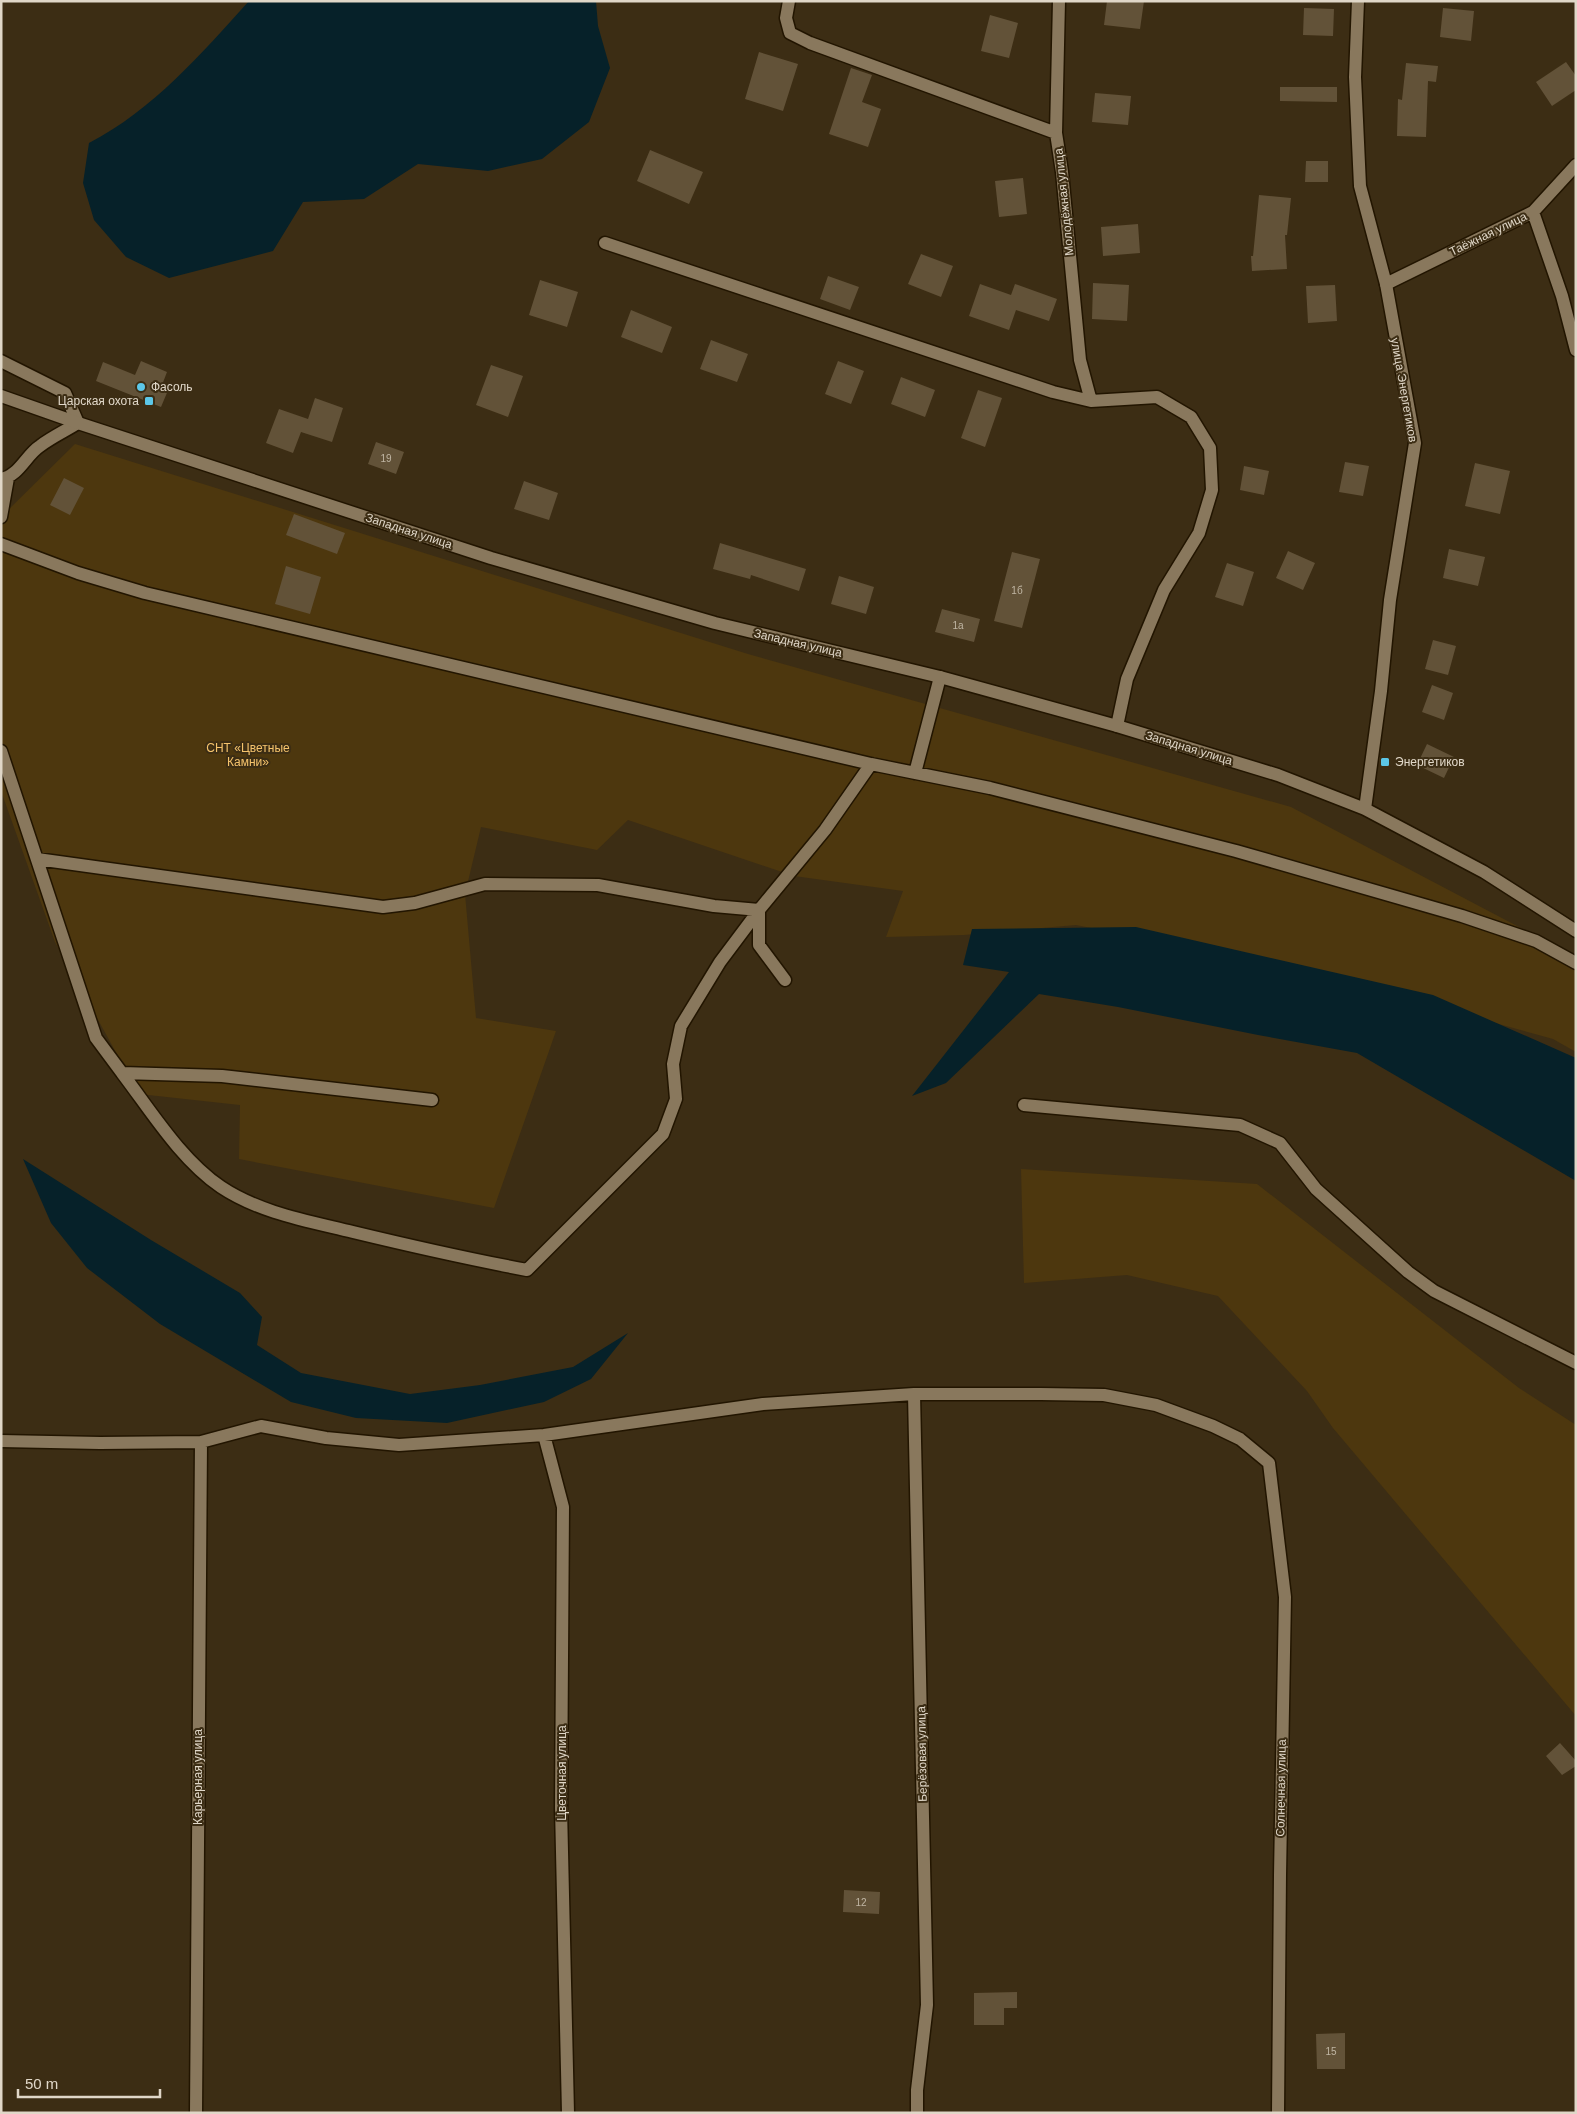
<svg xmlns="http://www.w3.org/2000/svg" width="1577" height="2114" font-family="Helvetica,sans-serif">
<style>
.green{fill:#4d370e}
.water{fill:#062129}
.building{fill:#625238}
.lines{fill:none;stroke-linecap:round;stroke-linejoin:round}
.street-casing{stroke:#221500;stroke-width:15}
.secondary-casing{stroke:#221500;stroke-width:15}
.street{stroke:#89785d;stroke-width:12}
.secondary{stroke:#89785d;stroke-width:12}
.poi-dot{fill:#5cc7e8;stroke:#3c2d14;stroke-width:2}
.labels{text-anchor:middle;stroke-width:4;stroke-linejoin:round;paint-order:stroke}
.number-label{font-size:10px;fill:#c0b6a4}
.street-label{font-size:12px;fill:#e0d7c8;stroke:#3c2d14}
.poi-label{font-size:12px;fill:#e0d7c8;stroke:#3c2d14;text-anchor:start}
.park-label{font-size:12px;fill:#f5c36c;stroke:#3c2d14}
</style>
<rect width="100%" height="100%" fill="#3c2d14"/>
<path class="green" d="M75 444 748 654 1291 807 1576 957V1052L1553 1039 1303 970 1076 925 964 935 886 937 903 891 794 876 628 820 597 850 481 827 465 894 476 1018 556 1031 494 1208 239 1159 240 1105 139 1094 55 942 1 791V517Z
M1021 1169 1257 1184 1519 1388 1576 1425V1716L1333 1428 1307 1391 1218 1296 1127 1275 1024 1283Z"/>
<path class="water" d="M249 1H596L598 26 610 68 589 122 542 159 488 171 418 164 364 199 303 202 273 251 169 278 126 257 94 220 83 183 89 143C153 110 201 54 249 1Z
M1136 927 1433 995 1576 1058V1181L1357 1053 1258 1035 1118 1007 1039 994 946 1083 912 1096 1009 972 963 965 972 929Z
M23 1159 151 1240 240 1293 262 1317 257 1345 301 1373 410 1394 480 1385 573 1367 628 1333 591 1379 544 1402 447 1423 356 1418 291 1402 160 1324 87 1268 51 1223Z"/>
<path class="building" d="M1107 1H1144L1140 29 1104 25Z
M1304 8 1334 9 1333 36 1303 35Z
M1443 8 1474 11 1471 41 1440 37Z
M990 15 1018 23 1009 58 981 51Z
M759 52 798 64 783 111 745 99Z
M1566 62 1576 76V90L1552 106 1536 82Z
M1406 63 1438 66 1436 82 1428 81 1426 137 1397 136 1398 99 1402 100Z
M851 68 872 75 862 102 881 109 868 147 829 134Z
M1280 87H1337V102L1280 101Z
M1095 93 1131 96 1128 125 1092 122Z
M650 150 703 172 689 204 637 181Z
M1306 161H1328V182H1305Z
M1023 178 1027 214 999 217 995 181Z
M1259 195 1291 198 1287 235H1285L1287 269 1252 271 1251 256H1253Z
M1138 224 1140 253 1103 256 1101 227Z
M921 254 953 266 941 297 908 284Z
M828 276 859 287 850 310 820 299Z
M540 280 578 292 567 327 529 315Z
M1093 283 1129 285 1127 321 1092 319Z
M980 284 1011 295 1015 284 1057 299 1049 321 1016 310 1009 330 969 316Z
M1335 285 1337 321 1308 323 1306 286Z
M631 310 672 327 662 353 621 337Z
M711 340 748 354 737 382 700 369Z
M141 361 167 372 162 385 169 388 161 407 96 381 103 362 135 375Z
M838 361 864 371 851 404 825 394Z
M491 365 523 376 508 417 476 405Z
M901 377 935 390 925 417 891 404Z
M978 390 1002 398 985 447 961 438Z
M315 398 343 408 332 442 301 432 293 453 266 443 279 409 308 419Z
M376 442 404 452 396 474 368 464Z
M1345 462 1369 466 1363 496 1339 492Z
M1475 463 1510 471 1500 514 1465 506Z
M1244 466 1269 471 1264 495 1240 490Z
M64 478 84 488 70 515 50 505Z
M524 481 558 493 549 520 514 509Z
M294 514 345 533 337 554 286 535Z
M720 543 806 569 799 591 751 575 750 579 713 569Z
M1449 549 1485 557 1478 586 1443 578Z
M1288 551 1315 563 1303 590 1276 578Z
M1012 552 1040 559 1022 628 994 621Z
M1227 563 1254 572 1243 606 1215 597Z
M286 566 321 577 310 614 275 604Z
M839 576 874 587 866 614 831 604Z
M942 609 980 619 974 642 935 632Z
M1433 640 1456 646 1448 675 1425 669Z
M1432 685 1453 693 1444 720 1422 712Z
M1427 744 1454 757 1444 778 1417 765Z
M1560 1743 1576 1761V1766L1562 1775 1546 1756Z
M844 1890 880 1892 879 1914 843 1912Z
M1017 1992V2008H1004V2025H974V1993Z
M1345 2033V2069H1317L1316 2034Z"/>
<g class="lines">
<defs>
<path id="street" d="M789 1 786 18 790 33 810 43 1056 133
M1059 1 1056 133 1062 172 1080 360 1091 401
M1533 212 1562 296 1576 350
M605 243 1053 392 1091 401 1157 397 1191 417 1210 448 1212 490 1199 533 1164 590 1127 679 1117 726
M1386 284 1533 212 1576 165
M1 361 65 393 78 423C65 431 52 437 40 446 26 455 19 476 1 479
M1 517 8 478
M1 544 78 573 145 593 871 764 990 788 1236 851 1462 916 1536 941 1576 963
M1 751 96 1038 122 1073 222 1076 432 1100
M915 773 940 677
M37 859 383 907 415 903 485 884 598 885 714 906 759 910 825 830 871 764
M122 1073C151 1111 181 1160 221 1187 260 1213 308 1221 353 1232 411 1246 469 1259 527 1270L663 1134 676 1099 673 1064 681 1026 720 962 759 910V945L785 980
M1024 1105 1240 1125 1280 1143 1316 1189 1408 1272 1434 1291 1576 1363
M914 1394 927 2005 917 2090V2113
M544 1435 563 1507 561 1808 568 2113
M1 1441 100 1443 201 1442 261 1426 326 1438 399 1445 544 1435 763 1404 914 1394H1041L1104 1395 1156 1405 1213 1426 1240 1439 1269 1463 1285 1597 1280 1875 1278 2113
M196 2113 201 1442"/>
<path id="secondary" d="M1358 1 1355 77 1360 186 1386 284 1415 443 1390 600 1381 691 1365 809
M1 396 78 423 491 558 715 623 940 677 1117 726 1278 775 1365 809 1484 872 1576 931"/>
</defs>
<use href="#street" class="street-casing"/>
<use href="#secondary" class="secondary-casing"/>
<use href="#street" class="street"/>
<use href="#secondary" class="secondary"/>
</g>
<g class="poi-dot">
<circle cx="141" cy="387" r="5"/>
<rect x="144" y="396" width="10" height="10" rx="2.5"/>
<rect x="1380" y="757" width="10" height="10" rx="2.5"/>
</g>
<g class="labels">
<g class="number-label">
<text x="386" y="462">19</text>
<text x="1017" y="594">1б</text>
<text x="958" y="629">1а</text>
<text x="861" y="1906">12</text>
<text x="1331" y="2055">15</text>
</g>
<g class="street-label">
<text transform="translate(1064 202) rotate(-96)" y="4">Молодёжная улица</text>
<text transform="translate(1488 234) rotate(-26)" y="4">Таёжная улица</text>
<text transform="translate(1404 390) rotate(80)" y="4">улица Энергетиков</text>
<text transform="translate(409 531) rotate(18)" y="4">Западная улица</text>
<text transform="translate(798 643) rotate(13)" y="4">Западная улица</text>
<text transform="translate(1189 748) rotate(17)" y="4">Западная улица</text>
<text transform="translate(922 1754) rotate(-91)" y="4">Берёзовая улица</text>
<text transform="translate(562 1773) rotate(-90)" y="4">Цветочная улица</text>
<text transform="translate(198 1777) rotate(-90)" y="4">Карьерная улица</text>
<text transform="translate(1281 1788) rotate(-89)" y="4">Солнечная улица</text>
</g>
<g class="poi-label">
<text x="151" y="391">Фасоль</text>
<text x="139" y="405" text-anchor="end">Царская охота</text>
<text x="1395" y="766">Энергетиков</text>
</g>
<g class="park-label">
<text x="248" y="752">СНТ «Цветные<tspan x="248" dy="14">Камни»</tspan></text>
</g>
</g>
<rect width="1577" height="2114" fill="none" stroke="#e0d7c8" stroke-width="5"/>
<path d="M18 2089v8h142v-8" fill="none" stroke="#e0d7c8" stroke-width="2.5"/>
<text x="25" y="2089" font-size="15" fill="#e0d7c8" stroke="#3c2d14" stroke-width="4" paint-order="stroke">50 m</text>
</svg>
